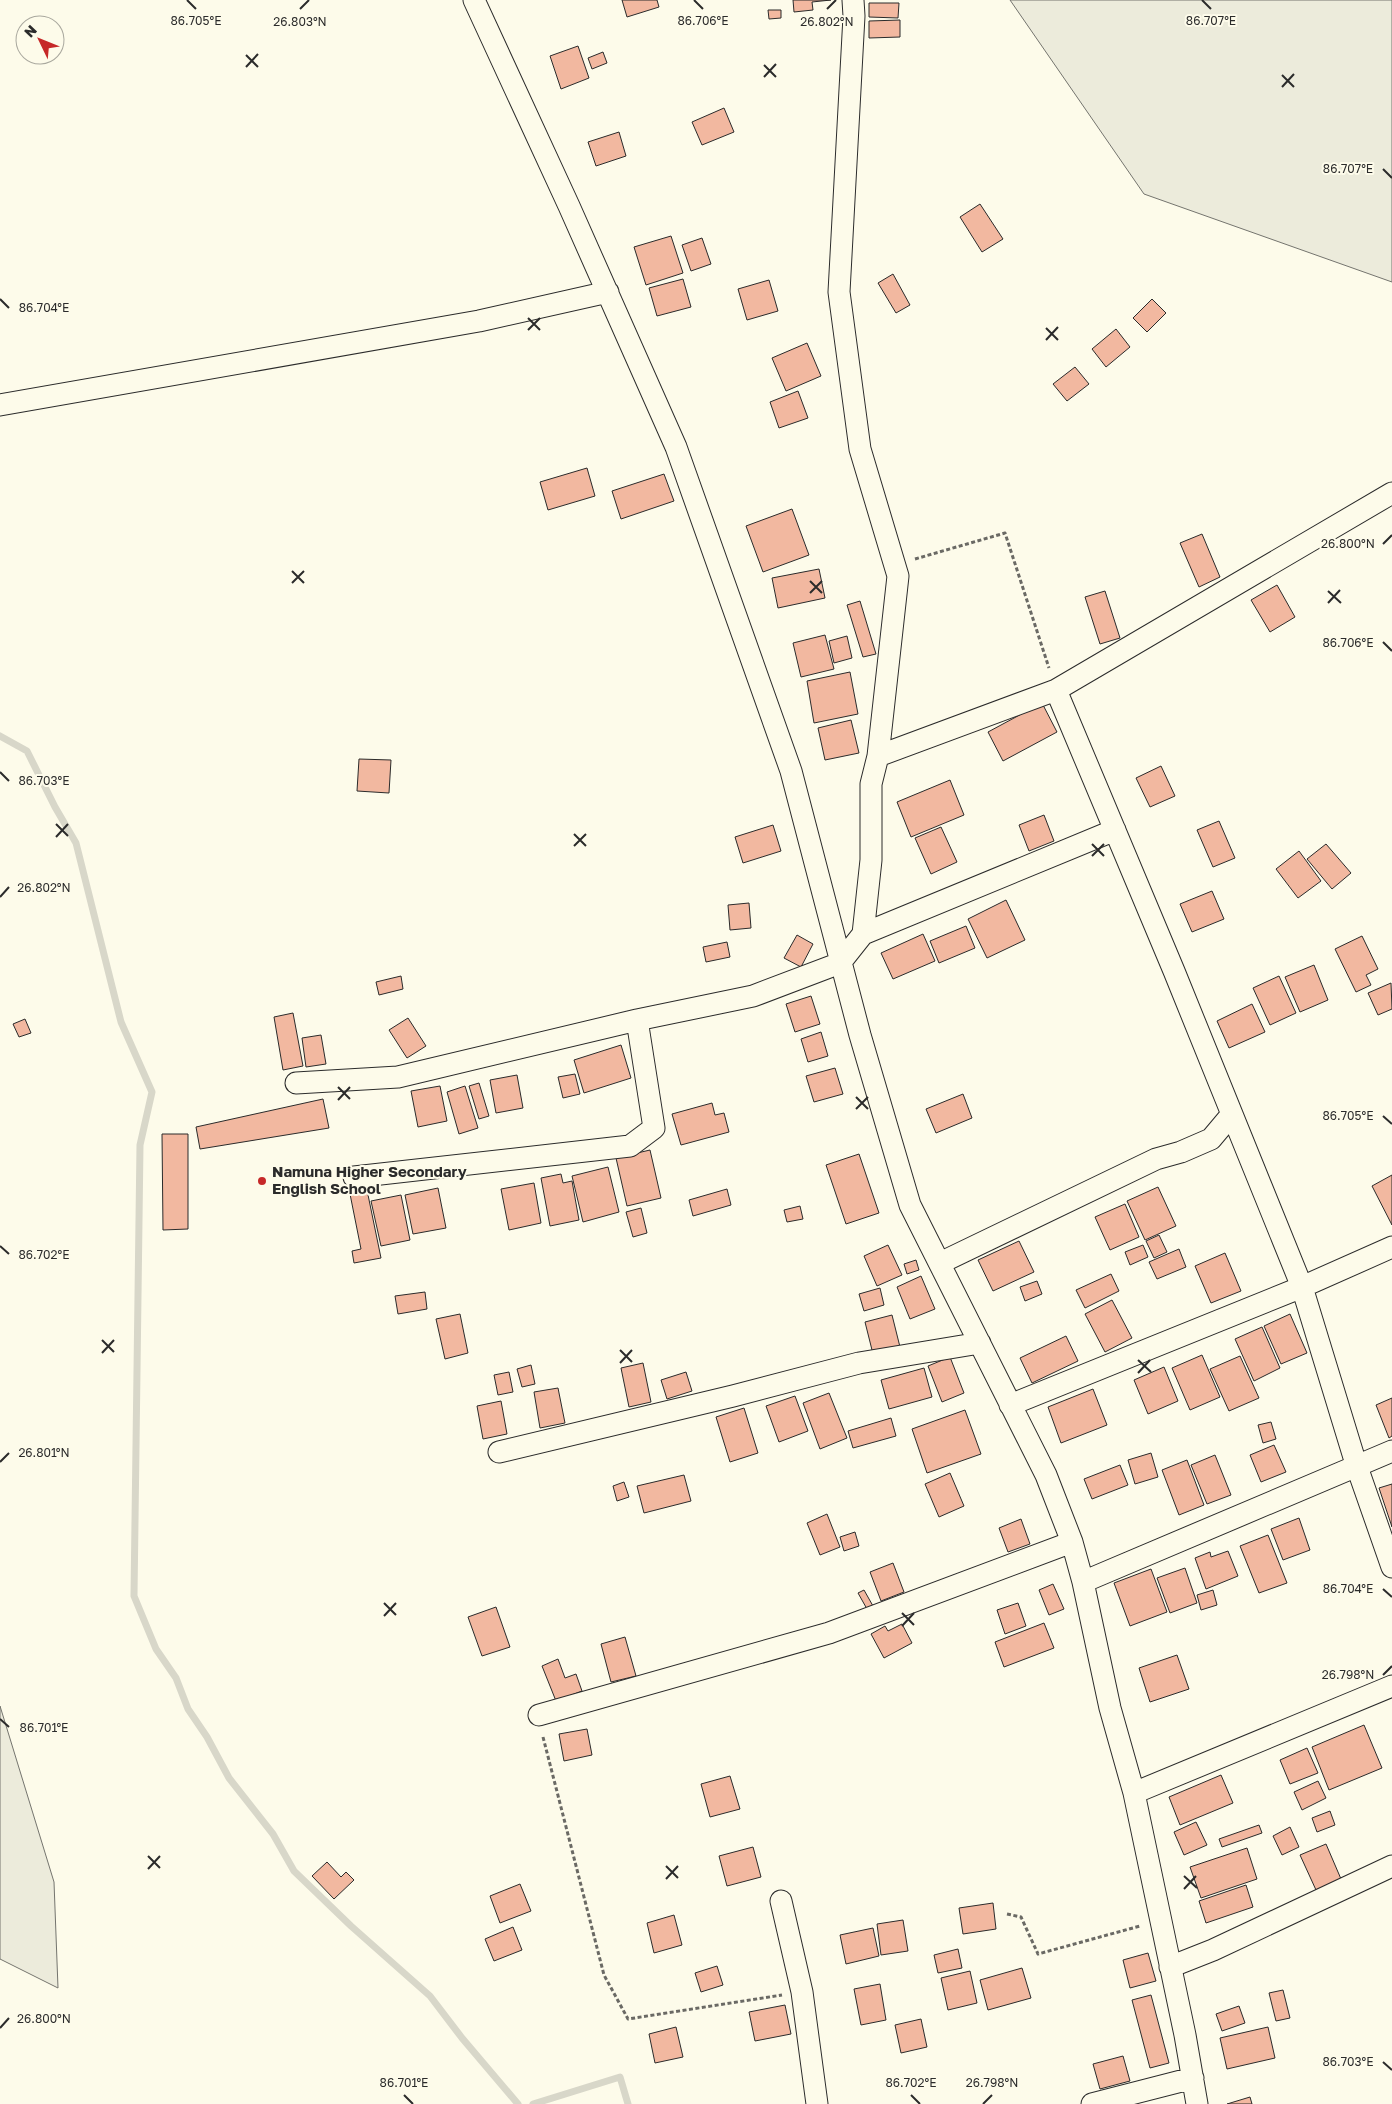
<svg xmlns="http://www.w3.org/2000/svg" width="1392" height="2104" font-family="'Golos Text',sans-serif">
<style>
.green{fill:#ecebdb;stroke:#74746e}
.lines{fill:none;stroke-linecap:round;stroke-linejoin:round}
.stream{stroke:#d8d7c9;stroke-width:7}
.building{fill:#f2b8a0;stroke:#2b2b2b}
.minor-casing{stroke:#2b2b2b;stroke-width:23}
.path{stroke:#6a6964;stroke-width:3;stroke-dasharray:4 2.5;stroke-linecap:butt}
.minor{stroke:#fdfbea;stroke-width:21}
.ticks{fill:none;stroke:#2b2b2b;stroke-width:2}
.poi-dot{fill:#c62828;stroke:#fdfbea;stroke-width:2}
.labels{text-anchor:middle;stroke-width:4;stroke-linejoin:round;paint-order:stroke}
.poi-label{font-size:15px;font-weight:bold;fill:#2b2b2b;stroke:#fdfbea;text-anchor:start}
.ticks-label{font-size:12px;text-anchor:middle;fill:#2b2b2b;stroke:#fdfbea;stroke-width:4;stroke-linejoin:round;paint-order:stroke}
</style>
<rect width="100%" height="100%" fill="#fdfbea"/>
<path class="green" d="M1010 0H1392V282L1144 194Z
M0 1706 54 1882 58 1988 0 1959Z"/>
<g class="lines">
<path class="stream" d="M0 736 27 751 55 807 76 843 121 1022 152 1092 140 1145 134 1596 156 1649 176 1678 188 1709 207 1737 229 1778 273 1834 294 1871 351 1926 430 1996 462 2038 518 2104
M533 2104 620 2077 628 2104"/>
</g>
<path class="building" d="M622 0H657L659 7 627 17Z
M793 0H831L812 2 813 10 794 12Z
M869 3H899L898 18 869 17Z
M768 10H781V18L769 19Z
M900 20V37L869 38V21Z
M578 46 589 78 561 89 550 56Z
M603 52 607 63 592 69 588 58Z
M724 108 734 132 702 145 692 122Z
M619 132 626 156 596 166 588 142Z
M980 204 1003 239 982 252 960 217Z
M671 236 683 273 646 285 634 247Z
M702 238 711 264 691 271 682 245Z
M893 274 910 305 896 313 878 283Z
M683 279 691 307 657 316 649 288Z
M769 280 778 311 747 320 738 289Z
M1152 299 1166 313 1147 332 1133 318Z
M1116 329 1130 347 1106 367 1092 349Z
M807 343 821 376 786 391 772 358Z
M1075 367 1089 384 1067 401 1053 384Z
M798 391 808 418 779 428 770 402Z
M587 468 595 496 548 510 540 482Z
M664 474 674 501 621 519 612 491Z
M792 509 809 555 763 572 746 526Z
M1202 534 1220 577 1199 587 1180 543Z
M819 569 825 598 778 608 772 578Z
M1277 585 1295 617 1270 632 1251 600Z
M1105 591 1120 638 1100 644 1085 597Z
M860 601 876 654 863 657 847 605Z
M825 635 834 669 801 677 793 643Z
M847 636 852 658 834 663 829 641Z
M850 672 858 714 814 723 807 681Z
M1042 703 1057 732 1003 761 988 732Z
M851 720 859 753 825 760 818 728Z
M359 759 391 760 389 793 357 791Z
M1161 766 1175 796 1150 807 1136 778Z
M950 780 964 815 911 837 897 802Z
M1044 815 1054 841 1029 851 1019 825Z
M1219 821 1235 858 1213 867 1197 830Z
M773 825 781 851 743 863 735 837Z
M941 827 957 862 931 874 915 838Z
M1326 844 1351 873 1332 889 1307 859Z
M1299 851 1321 881 1298 898 1276 869Z
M1212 891 1224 919 1192 932 1180 904Z
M1006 900 1025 940 987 958 968 919Z
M749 903 751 928 730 930 728 905Z
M966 926 975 948 939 963 930 941Z
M923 934 935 961 893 979 881 953Z
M797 935 813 944 801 967 784 958Z
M1362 936 1378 969 1366 975 1371 985 1356 992 1335 949Z
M727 942 730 957 706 962 703 947Z
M1314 965 1328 1000 1300 1012 1285 977Z
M401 976 403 989 379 995 376 982Z
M1279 976 1296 1013 1270 1025 1253 988Z
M1391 983 1392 1009 1378 1015 1368 993Z
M811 996 820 1024 795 1032 786 1004Z
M1252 1004 1265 1032 1229 1048 1217 1021Z
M293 1013 303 1066 283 1070 274 1017Z
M408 1018 426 1046 407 1058 389 1030Z
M25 1019 31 1033 19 1037 13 1024Z
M821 1032 828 1056 808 1062 801 1039Z
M321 1035 326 1064 306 1067 302 1038Z
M621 1045 631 1078 584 1093 574 1060Z
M835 1068 843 1094 814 1102 806 1076Z
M575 1074 580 1094 563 1098 558 1077Z
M517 1075 523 1108 496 1113 490 1080Z
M479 1083 489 1116 479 1119 469 1086Z
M440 1086 447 1121 418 1127 411 1091Z
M465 1086 478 1128 459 1134 447 1092Z
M963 1094 972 1118 936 1133 926 1109Z
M323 1099 329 1128 200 1149 196 1127Z
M712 1103 715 1115 724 1113 729 1132 681 1145 672 1114Z
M162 1134H188V1229L163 1230Z
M650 1150 661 1198 627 1206 616 1158Z
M859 1154 879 1213 846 1224 826 1165Z
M608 1167 619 1212 583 1222 572 1176Z
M561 1174 563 1183 572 1181 579 1220 550 1226 541 1178Z
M1392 1175V1225L1372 1186Z
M534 1183 541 1223 509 1230 501 1189Z
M1158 1187 1176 1226 1145 1240 1127 1201Z
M438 1188 446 1228 413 1234 405 1195Z
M727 1189 731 1205 693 1216 689 1200Z
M367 1190 381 1258 354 1263 352 1251 361 1249 350 1194Z
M401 1195 410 1240 381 1246 371 1201Z
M1125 1204 1139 1237 1110 1250 1095 1217Z
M800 1206 803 1219 787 1222 784 1210Z
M641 1208 647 1233 633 1237 626 1212Z
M1159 1235 1167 1252 1154 1258 1146 1241Z
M1019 1241 1034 1272 993 1291 978 1260Z
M888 1245 902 1275 877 1286 864 1256Z
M1143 1245 1148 1257 1130 1265 1125 1252Z
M1179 1249 1186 1267 1157 1279 1149 1262Z
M1225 1253 1241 1291 1211 1303 1195 1266Z
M916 1260 919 1270 907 1274 904 1264Z
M1111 1274 1119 1291 1085 1308 1076 1290Z
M921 1276 935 1309 910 1319 897 1287Z
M1037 1281 1042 1294 1025 1301 1020 1287Z
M880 1288 884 1305 864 1311 859 1294Z
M425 1292 427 1309 398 1314 395 1296Z
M1112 1300 1132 1338 1105 1352 1085 1314Z
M460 1314 468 1353 445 1359 436 1319Z
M1290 1314 1307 1353 1281 1364 1264 1326Z
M892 1315 900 1347 873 1354 865 1322Z
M1262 1327 1280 1368 1254 1381 1235 1339Z
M1066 1336 1078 1361 1032 1383 1020 1358Z
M1202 1355 1220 1397 1190 1410 1172 1368Z
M1240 1356 1259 1398 1229 1411 1210 1369Z
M950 1357 964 1393 942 1402 928 1366Z
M643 1363 651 1402 629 1407 621 1368Z
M531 1365 535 1384 522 1387 517 1369Z
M1164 1367 1178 1401 1148 1414 1134 1380Z
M924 1368 932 1397 889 1409 881 1380Z
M509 1372 513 1392 498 1395 494 1375Z
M686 1372 692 1391 667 1399 661 1380Z
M558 1388 565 1423 540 1428 534 1392Z
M1093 1389 1107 1425 1061 1443 1048 1407Z
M829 1393 847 1438 820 1449 803 1403Z
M795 1396 808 1431 779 1442 766 1406Z
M1392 1398V1436L1389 1438 1376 1405Z
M501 1401 507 1434 483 1439 477 1406Z
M744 1408 758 1453 730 1462 716 1417Z
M965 1410 981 1454 927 1473 912 1429Z
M891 1418 896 1436 853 1448 848 1431Z
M1271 1422 1276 1439 1263 1443 1258 1425Z
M1274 1445 1286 1472 1261 1482 1250 1455Z
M1151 1453 1158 1477 1135 1484 1128 1460Z
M1215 1455 1231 1495 1207 1504 1191 1465Z
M1187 1460 1204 1505 1179 1515 1162 1470Z
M1120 1465 1128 1485 1092 1499 1084 1479Z
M950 1473 964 1506 939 1517 925 1484Z
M684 1475 691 1501 644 1513 637 1486Z
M624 1482 629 1497 617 1501 613 1486Z
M1392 1484V1527L1379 1488Z
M827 1514 840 1547 820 1555 807 1523Z
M1299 1518 1310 1550 1283 1560 1271 1529Z
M1021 1519 1030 1544 1008 1552 999 1528Z
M855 1532 859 1546 844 1551 840 1537Z
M1268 1535 1287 1583 1259 1593 1240 1546Z
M1228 1551 1238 1576 1206 1589 1195 1558 1210 1552 1211 1557Z
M893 1563 904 1592 881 1601 870 1572Z
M1185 1568 1197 1603 1170 1613 1157 1578Z
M1151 1569 1167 1612 1130 1626 1114 1583Z
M1053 1584 1064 1609 1049 1615 1039 1590Z
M864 1590 873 1606 867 1609 858 1593Z
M1213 1590 1217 1605 1201 1610 1197 1595Z
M1018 1603 1026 1626 1005 1634 997 1610Z
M496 1607 510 1647 482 1656 468 1617Z
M1044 1623 1054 1648 1004 1667 995 1642Z
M902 1624 912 1643 884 1658 871 1634 885 1626 888 1631Z
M625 1637 636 1676 611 1682 601 1644Z
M1177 1655 1189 1689 1150 1702 1139 1668Z
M558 1659 565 1678 576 1674 582 1691 556 1701 542 1666Z
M1364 1725 1382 1768 1329 1790 1312 1747Z
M587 1729 592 1755 564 1761 559 1734Z
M1307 1748 1318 1773 1290 1784 1280 1760Z
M1221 1775 1233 1803 1180 1825 1169 1797Z
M730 1776 740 1809 710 1817 701 1784Z
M1318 1781 1326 1798 1302 1810 1294 1792Z
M1330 1811 1335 1825 1317 1832 1312 1818Z
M1196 1822 1207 1845 1184 1855 1174 1832Z
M1259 1825 1262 1833 1222 1847 1219 1839Z
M1290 1827 1299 1847 1282 1855 1273 1836Z
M1326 1844 1341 1879 1316 1890 1300 1855Z
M753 1847 761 1877 727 1886 719 1856Z
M1247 1848 1257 1879 1201 1898 1190 1867Z
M327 1862 341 1877 346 1872 354 1880 334 1899 312 1876Z
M520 1884 531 1911 500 1923 490 1896Z
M1246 1885 1253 1907 1206 1923 1199 1901Z
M993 1903 996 1929 963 1934 959 1908Z
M674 1915 682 1945 654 1953 647 1923Z
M903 1920 908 1951 881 1955 877 1924Z
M513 1927 522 1950 494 1961 485 1939Z
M873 1928 879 1956 846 1964 840 1935Z
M958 1949 962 1968 938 1973 934 1955Z
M1148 1953 1156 1981 1130 1988 1123 1960Z
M717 1966 723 1985 701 1992 695 1973Z
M1022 1968 1031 1998 988 2010 980 1980Z
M970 1971 977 2003 948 2010 941 1978Z
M880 1984 886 2020 861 2025 854 1989Z
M1283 1990 1290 2018 1276 2021 1269 1993Z
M1151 1995 1169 2063 1150 2068 1132 2000Z
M785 2005 791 2034 755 2041 749 2012Z
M1239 2006 1245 2023 1222 2031 1216 2014Z
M921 2019 927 2047 901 2053 895 2025Z
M676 2027 683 2057 655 2063 649 2034Z
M1268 2027 1275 2058 1227 2069 1220 2038Z
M1123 2056 1130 2081 1100 2089 1093 2064Z
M1250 2097 1252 2104H1227Z"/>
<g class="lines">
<defs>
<path id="minor" d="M474 0 569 206 676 447 791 771 860 1035 910 1205 1046 1475 1072 1542 1083 1582 1110 1708 1134 1793 1185 2035 1197 2104
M0 405 479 321 608 292
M1056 690 1174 971 1302 1287 1356 1464 1392 1567
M878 756 1056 690 1392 493
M863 934 1115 830
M296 1083 398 1077 637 1020 753 996 840 963 863 934 871 860V784L878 756 898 576 860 449 839 292 854 16 853 0
M354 1177 630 1146 654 1128 637 1020
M940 1263 1156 1159 1181 1152 1211 1139 1232 1114
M1010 1405 1302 1287 1392 1247
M499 1452 733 1396 859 1363 980 1343
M1083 1582 1392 1451
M539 1715 829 1633 1072 1542
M1134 1793 1392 1686
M781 1901 802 1992 817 2104
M1170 1967 1213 1950 1392 1866
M1092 2104 1193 2078"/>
</defs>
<use href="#minor" class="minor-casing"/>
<path class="path" d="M915 559 1005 533 1049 668
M543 1737 604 1975 628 2019 782 1995
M1007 1914 1021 1917 1038 1954 1140 1926"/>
<use href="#minor" class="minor"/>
</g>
<path class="ticks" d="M187 0 196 9M694 0 703 9M1202 0 1211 9M300 9 309 0M827 9 836 0M246 55 258 67M764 65 776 77M246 67 258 54M1282 75 1294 87M764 77 776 64M1282 87 1294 74M1383 169 1392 178M0 299 9 308M528 318 540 330M1046 328 1058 340M528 330 540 318M1046 340 1058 327M1383 544 1392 535M292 571 304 583M810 581 822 593M292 583 304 571M1328 591 1341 603M810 593 822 581M1328 603 1340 590M1383 642 1392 651M0 772 9 781M56 824 68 836M574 834 586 846M56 837 68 824M1092 844 1104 856M574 846 586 834M1092 856 1104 844M0 897 9 887M338 1087 350 1099M856 1097 868 1109M338 1100 350 1087M856 1109 868 1097M1383 1116 1392 1124M0 1246 9 1254M102 1340 114 1352M620 1350 632 1362M102 1353 114 1340M1138 1360 1151 1372M620 1363 632 1350M1138 1373 1150 1360M0 1462 9 1453M1383 1589 1392 1597M384 1603 396 1615M902 1613 914 1625M384 1616 396 1603M902 1626 914 1613M1383 1675 1392 1666M0 1719 9 1727M148 1856 160 1868M666 1866 678 1878M148 1869 160 1856M1184 1876 1197 1888M666 1879 678 1866M1184 1889 1196 1876M0 2028 9 2018M1383 2062 1392 2070M404 2095 413 2104M911 2095 920 2104M983 2104 992 2095"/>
<circle class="poi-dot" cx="262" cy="1181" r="5"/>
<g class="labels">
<g class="poi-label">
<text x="272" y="1177">Namuna Higher Secondary<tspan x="272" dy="17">English School</tspan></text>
</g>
</g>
<g class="ticks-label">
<text x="196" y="25">86.705°E</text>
<text x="703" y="25">86.706°E</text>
<text x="1211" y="25">86.707°E</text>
<text x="300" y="26">26.803°N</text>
<text x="827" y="26">26.802°N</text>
<text x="1348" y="173">86.707°E</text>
<text x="44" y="312">86.704°E</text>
<text x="1348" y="548">26.800°N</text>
<text x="1348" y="647">86.706°E</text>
<text x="44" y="785">86.703°E</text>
<text x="44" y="892">26.802°N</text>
<text x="1348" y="1120">86.705°E</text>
<text x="44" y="1259">86.702°E</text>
<text x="44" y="1457">26.801°N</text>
<text x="1348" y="1593">86.704°E</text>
<text x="1348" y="1679">26.798°N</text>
<text x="44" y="1732">86.701°E</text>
<text x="44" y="2023">26.800°N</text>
<text x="1348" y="2066">86.703°E</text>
<text x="992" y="2087">26.798°N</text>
<text x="404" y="2087">86.701°E</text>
<text x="911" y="2087">86.702°E</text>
</g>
<g transform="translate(40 40) rotate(313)"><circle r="24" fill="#fdfbea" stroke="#a9a89e"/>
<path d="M0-4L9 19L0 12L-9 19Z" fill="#c62828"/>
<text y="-8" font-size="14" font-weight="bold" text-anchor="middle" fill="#2b2b2b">N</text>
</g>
</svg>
